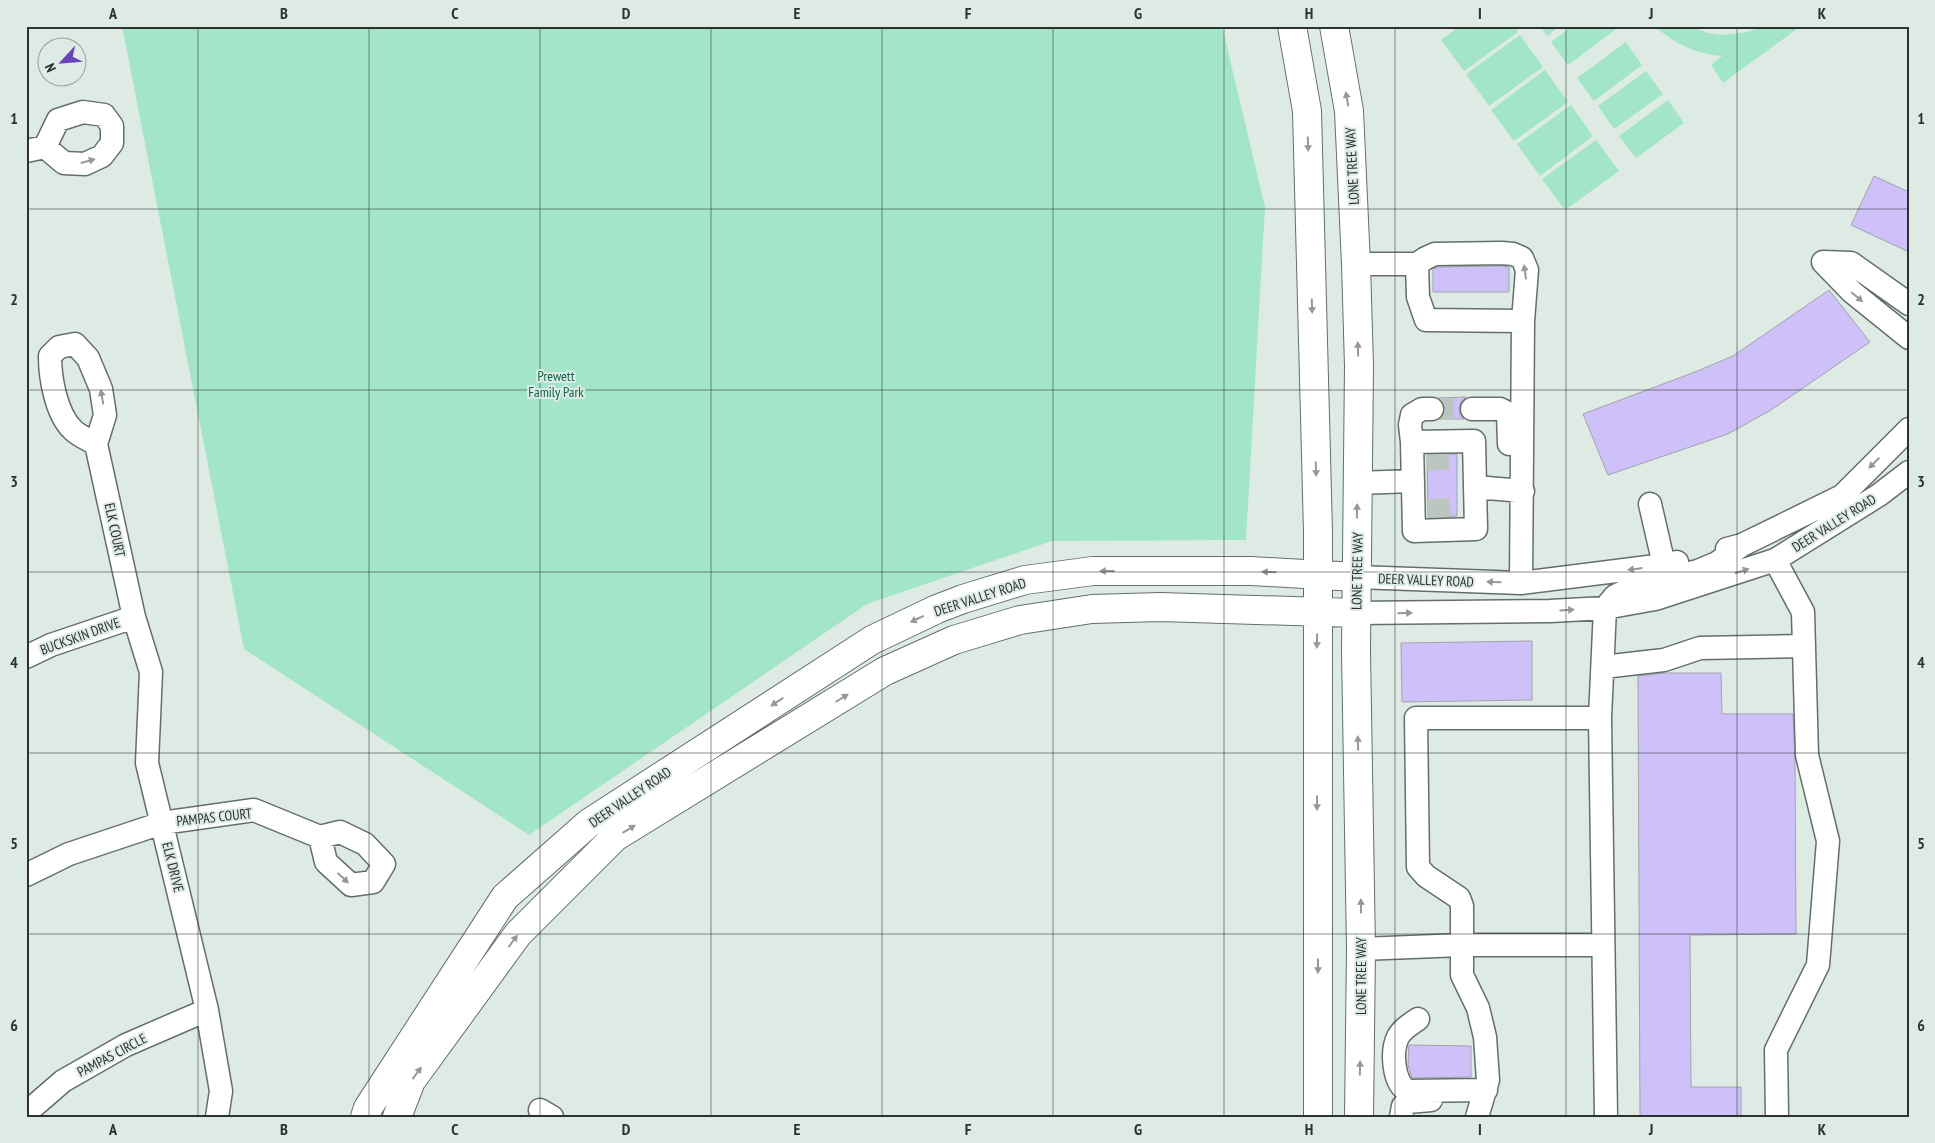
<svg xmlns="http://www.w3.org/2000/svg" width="1935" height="1143" font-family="'PT Sans Narrow',sans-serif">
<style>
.green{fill:#a2e5c9}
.building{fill:#cec1fa;stroke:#a3a1ab}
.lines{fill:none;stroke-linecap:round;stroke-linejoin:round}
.minor-tunnel{stroke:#bbc6c1;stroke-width:22;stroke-dasharray:22 11;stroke-linecap:butt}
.minor-casing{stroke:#646f6a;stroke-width:25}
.major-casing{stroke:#646f6a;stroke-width:30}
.minor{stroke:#fff;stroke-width:22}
.major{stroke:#fff;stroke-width:28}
.oneway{fill:#969898}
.grid{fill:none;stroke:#2d3230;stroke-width:1;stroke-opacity:0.55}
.labels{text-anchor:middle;stroke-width:4;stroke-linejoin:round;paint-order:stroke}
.street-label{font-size:14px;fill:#2d3230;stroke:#deebe5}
.park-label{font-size:14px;fill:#0c644a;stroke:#deebe5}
.neatline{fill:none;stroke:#2d3230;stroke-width:2}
.grid-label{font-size:16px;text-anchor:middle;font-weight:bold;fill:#2d3230}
</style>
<rect width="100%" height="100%" fill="#deebe5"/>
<path class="green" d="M122 26H1222L1265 207 1246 540 1052 541 867 604 529 835 244 649Z
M1460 26H1514L1518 32 1464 71 1441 40Z
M1540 26H1560L1547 36Z
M1572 26H1614L1616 29 1568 65 1551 42Z
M1655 26H1691L1707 33 1721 35 1748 32 1763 26H1801L1723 83 1711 65 1722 56C1697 54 1674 44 1655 26Z
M1520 35 1543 67 1489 106 1466 74Z
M1626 42 1642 65 1594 101 1577 78Z
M1545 70 1568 102 1514 141 1491 110Z
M1646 71 1663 94 1614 129 1598 106Z
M1668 100 1684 123 1636 158 1619 136Z
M1571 105 1593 136 1540 176 1517 144Z
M1596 140 1619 171 1565 210 1542 179Z"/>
<path class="building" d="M1874 176 1909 192V252L1851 225Z
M1502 266 1509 267V292H1433V269L1438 267Z
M1829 290 1870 342 1771 410 1728 434 1608 475 1583 414 1695 372 1733 356Z
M1466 397 1461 402 1459 409 1460 415 1464 419H1440L1444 415 1445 409 1443 402 1438 398Z
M1457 454V516L1428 517 1427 455Z
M1532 641V700L1402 702 1401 643Z
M1666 673H1721L1722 714H1793L1795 761 1796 934 1690 935 1691 1087H1741V1117H1640L1638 676Z
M1409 1045 1471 1046V1077L1412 1078 1408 1065Z"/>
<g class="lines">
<path class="minor-tunnel" d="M1432 409H1472
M1427 460 1457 458
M1428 510 1457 509"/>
<defs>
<path id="minor" d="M26 151 45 147 64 163 85 164 102 156 112 143V126L104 115 83 112 58 120 45 147
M1823 262 1852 292 1909 338
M1823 262 1851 263 1909 304
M1356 264H1417L1426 258 1435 254 1502 253 1513 254 1522 258 1527 270 1523 321 1521 583
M1417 264 1418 297 1426 320 1523 321
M1472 409H1500L1508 413 1509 444
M1474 441 1476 529 1414 531 1412 442Z
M1412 442 1410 425 1412 415 1422 409H1432
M96 444C89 440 79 436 73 430 56 414 50 378 50 356L59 347 75 344 88 358 101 389 105 415 96 444 134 617 151 672 147 763 207 1010 221 1091 217 1117
M1358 483 1413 481
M1475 487 1523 491
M1650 504 1664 565
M1727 549 1742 545 1842 496 1909 429
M1775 560 1803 612 1807 755 1828 841 1818 965 1776 1050 1777 1117
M1357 577 1521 583 1664 565 1677 562
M1356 613 1550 611 1605 608 1655 599 1775 560 1879 495 1909 472
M26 657 51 645 134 617
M1603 667 1664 660 1700 648 1804 646
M26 875 69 854 162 823 254 810 320 837 340 832 365 844 384 864 373 882 351 885 326 862 320 837
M1361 949 1462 945H1602
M1418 1019C1411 1024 1402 1029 1398 1037 1391 1051 1393 1084 1408 1091L1486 1090
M540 1110 552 1117
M26 1113 63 1081 126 1045 207 1010
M1401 1117 1403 1106 1408 1102 1431 1100
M1477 1117 1488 1080 1485 1037 1478 1008 1462 975V906L1459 898 1426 876 1418 867 1416 718H1600
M1606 1117 1600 718 1605 608 1615 596 1633 587 1698 571 1717 563 1742 545"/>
<path id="major" d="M1292 26 1307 111 1318 532V1117
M1334 26 1349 111 1356 264 1359 366 1356 651 1361 949 1359 1117
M365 1117 368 1108 505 897 589 823 872 640 937 609 963 599 1025 580 1093 571H1251L1357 577
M397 1117 411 1081 518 934 615 837 885 671 954 640 1020 620 1092 609 1160 607 1356 613"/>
</defs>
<use href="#minor" class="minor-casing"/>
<use href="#major" class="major-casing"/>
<use href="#minor" class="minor"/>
<use href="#major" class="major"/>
</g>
<defs><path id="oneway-solid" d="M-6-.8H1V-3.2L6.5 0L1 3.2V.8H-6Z" transform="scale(1.25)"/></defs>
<g class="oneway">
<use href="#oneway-solid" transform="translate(1347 99) rotate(-100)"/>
<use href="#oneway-solid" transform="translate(1308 144) rotate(88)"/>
<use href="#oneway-solid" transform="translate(88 161) rotate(-15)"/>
<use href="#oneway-solid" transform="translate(1525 272) rotate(-98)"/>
<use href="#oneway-solid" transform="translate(1857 297) rotate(40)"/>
<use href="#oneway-solid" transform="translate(1312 306) rotate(88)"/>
<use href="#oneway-solid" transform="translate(1358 349) rotate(-91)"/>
<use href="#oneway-solid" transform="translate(102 397) rotate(-100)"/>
<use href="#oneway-solid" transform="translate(1874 463) rotate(135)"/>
<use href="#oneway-solid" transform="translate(1316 469) rotate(88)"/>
<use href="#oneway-solid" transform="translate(1357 511) rotate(-89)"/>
<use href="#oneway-solid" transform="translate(1635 569) rotate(173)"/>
<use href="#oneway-solid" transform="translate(1107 571) rotate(-180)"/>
<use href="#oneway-solid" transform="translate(1742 571) rotate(-18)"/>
<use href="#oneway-solid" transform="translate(1269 572) rotate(-178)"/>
<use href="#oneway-solid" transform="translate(1494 582) rotate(-178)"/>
<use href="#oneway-solid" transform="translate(1567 610) rotate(-3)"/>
<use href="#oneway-solid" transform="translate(1405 613) rotate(-1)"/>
<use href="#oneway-solid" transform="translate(917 619) rotate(155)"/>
<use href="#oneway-solid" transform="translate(1317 641) rotate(91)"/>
<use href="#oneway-solid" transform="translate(842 698) rotate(-32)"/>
<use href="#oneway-solid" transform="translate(777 702) rotate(147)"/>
<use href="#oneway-solid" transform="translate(1358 743) rotate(-91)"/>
<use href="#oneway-solid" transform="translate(1317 803) rotate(90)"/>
<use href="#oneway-solid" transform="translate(629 829) rotate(-31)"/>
<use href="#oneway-solid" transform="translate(343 878) rotate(43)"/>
<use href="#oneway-solid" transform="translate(1361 906) rotate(-91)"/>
<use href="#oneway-solid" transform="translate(513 941) rotate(-54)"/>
<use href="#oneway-solid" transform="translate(1318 966) rotate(90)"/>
<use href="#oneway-solid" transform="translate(1360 1068) rotate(-89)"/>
<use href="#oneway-solid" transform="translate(417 1073) rotate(-54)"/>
</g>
<path class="grid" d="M198 26V1117M369 26V1117M540 26V1117M711 26V1117M882 26V1117M1053 26V1117M1224 26V1117M1395 26V1117M1566 26V1117M1737 26V1117M26 209H1909M26 390H1909M26 572H1909M26 753H1909M26 934H1909"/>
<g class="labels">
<g class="street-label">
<text transform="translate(1352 166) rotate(-93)" y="5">LONE TREE WAY</text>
<text transform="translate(1834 523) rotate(-32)" y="5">DEER VALLEY ROAD</text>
<text transform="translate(115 530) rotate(78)" y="5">ELK COURT</text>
<text transform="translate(1357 571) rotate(-89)" y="5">LONE TREE WAY</text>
<text transform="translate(1426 580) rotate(2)" y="5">DEER VALLEY ROAD</text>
<text transform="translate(980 597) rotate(-18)" y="5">DEER VALLEY ROAD</text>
<text transform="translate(80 636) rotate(-20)" y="5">BUCKSKIN DRIVE</text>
<text transform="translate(630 797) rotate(-34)" y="5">DEER VALLEY ROAD</text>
<text transform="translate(214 817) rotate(-6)" y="5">PAMPAS COURT</text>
<text transform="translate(173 867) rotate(76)" y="5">ELK DRIVE</text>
<text transform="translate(1361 976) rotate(-90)" y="5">LONE TREE WAY</text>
<text transform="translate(112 1055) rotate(-28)" y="5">PAMPAS CIRCLE</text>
</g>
<g class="park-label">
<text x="556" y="381">Prewett<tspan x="556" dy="16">Family Park</tspan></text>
</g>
</g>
<rect width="1935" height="1143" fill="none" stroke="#deebe5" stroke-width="55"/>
<g transform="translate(62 62) rotate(244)"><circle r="24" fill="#deebe5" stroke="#97a19d"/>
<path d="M0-4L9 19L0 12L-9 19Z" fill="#6c42ba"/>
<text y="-8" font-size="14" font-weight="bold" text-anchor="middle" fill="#2d3230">N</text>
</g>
<rect x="28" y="28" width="1880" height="1088" class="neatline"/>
<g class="grid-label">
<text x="113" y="19">A</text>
<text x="284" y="19">B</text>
<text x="455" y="19">C</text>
<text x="626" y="19">D</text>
<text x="797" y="19">E</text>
<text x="968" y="19">F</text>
<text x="1138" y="19">G</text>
<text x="1309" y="19">H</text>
<text x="1480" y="19">I</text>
<text x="1651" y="19">J</text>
<text x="1822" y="19">K</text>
<text x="14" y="124">1</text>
<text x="1921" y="124">1</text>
<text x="14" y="305">2</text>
<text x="1921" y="305">2</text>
<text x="14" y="487">3</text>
<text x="1921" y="487">3</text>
<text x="14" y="668">4</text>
<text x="1921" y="668">4</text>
<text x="14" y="849">5</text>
<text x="1921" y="849">5</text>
<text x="14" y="1031">6</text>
<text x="1921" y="1031">6</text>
<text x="113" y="1135">A</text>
<text x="284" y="1135">B</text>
<text x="455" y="1135">C</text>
<text x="626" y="1135">D</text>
<text x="797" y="1135">E</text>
<text x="968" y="1135">F</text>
<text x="1138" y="1135">G</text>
<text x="1309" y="1135">H</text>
<text x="1480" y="1135">I</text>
<text x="1651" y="1135">J</text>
<text x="1822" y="1135">K</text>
</g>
</svg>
